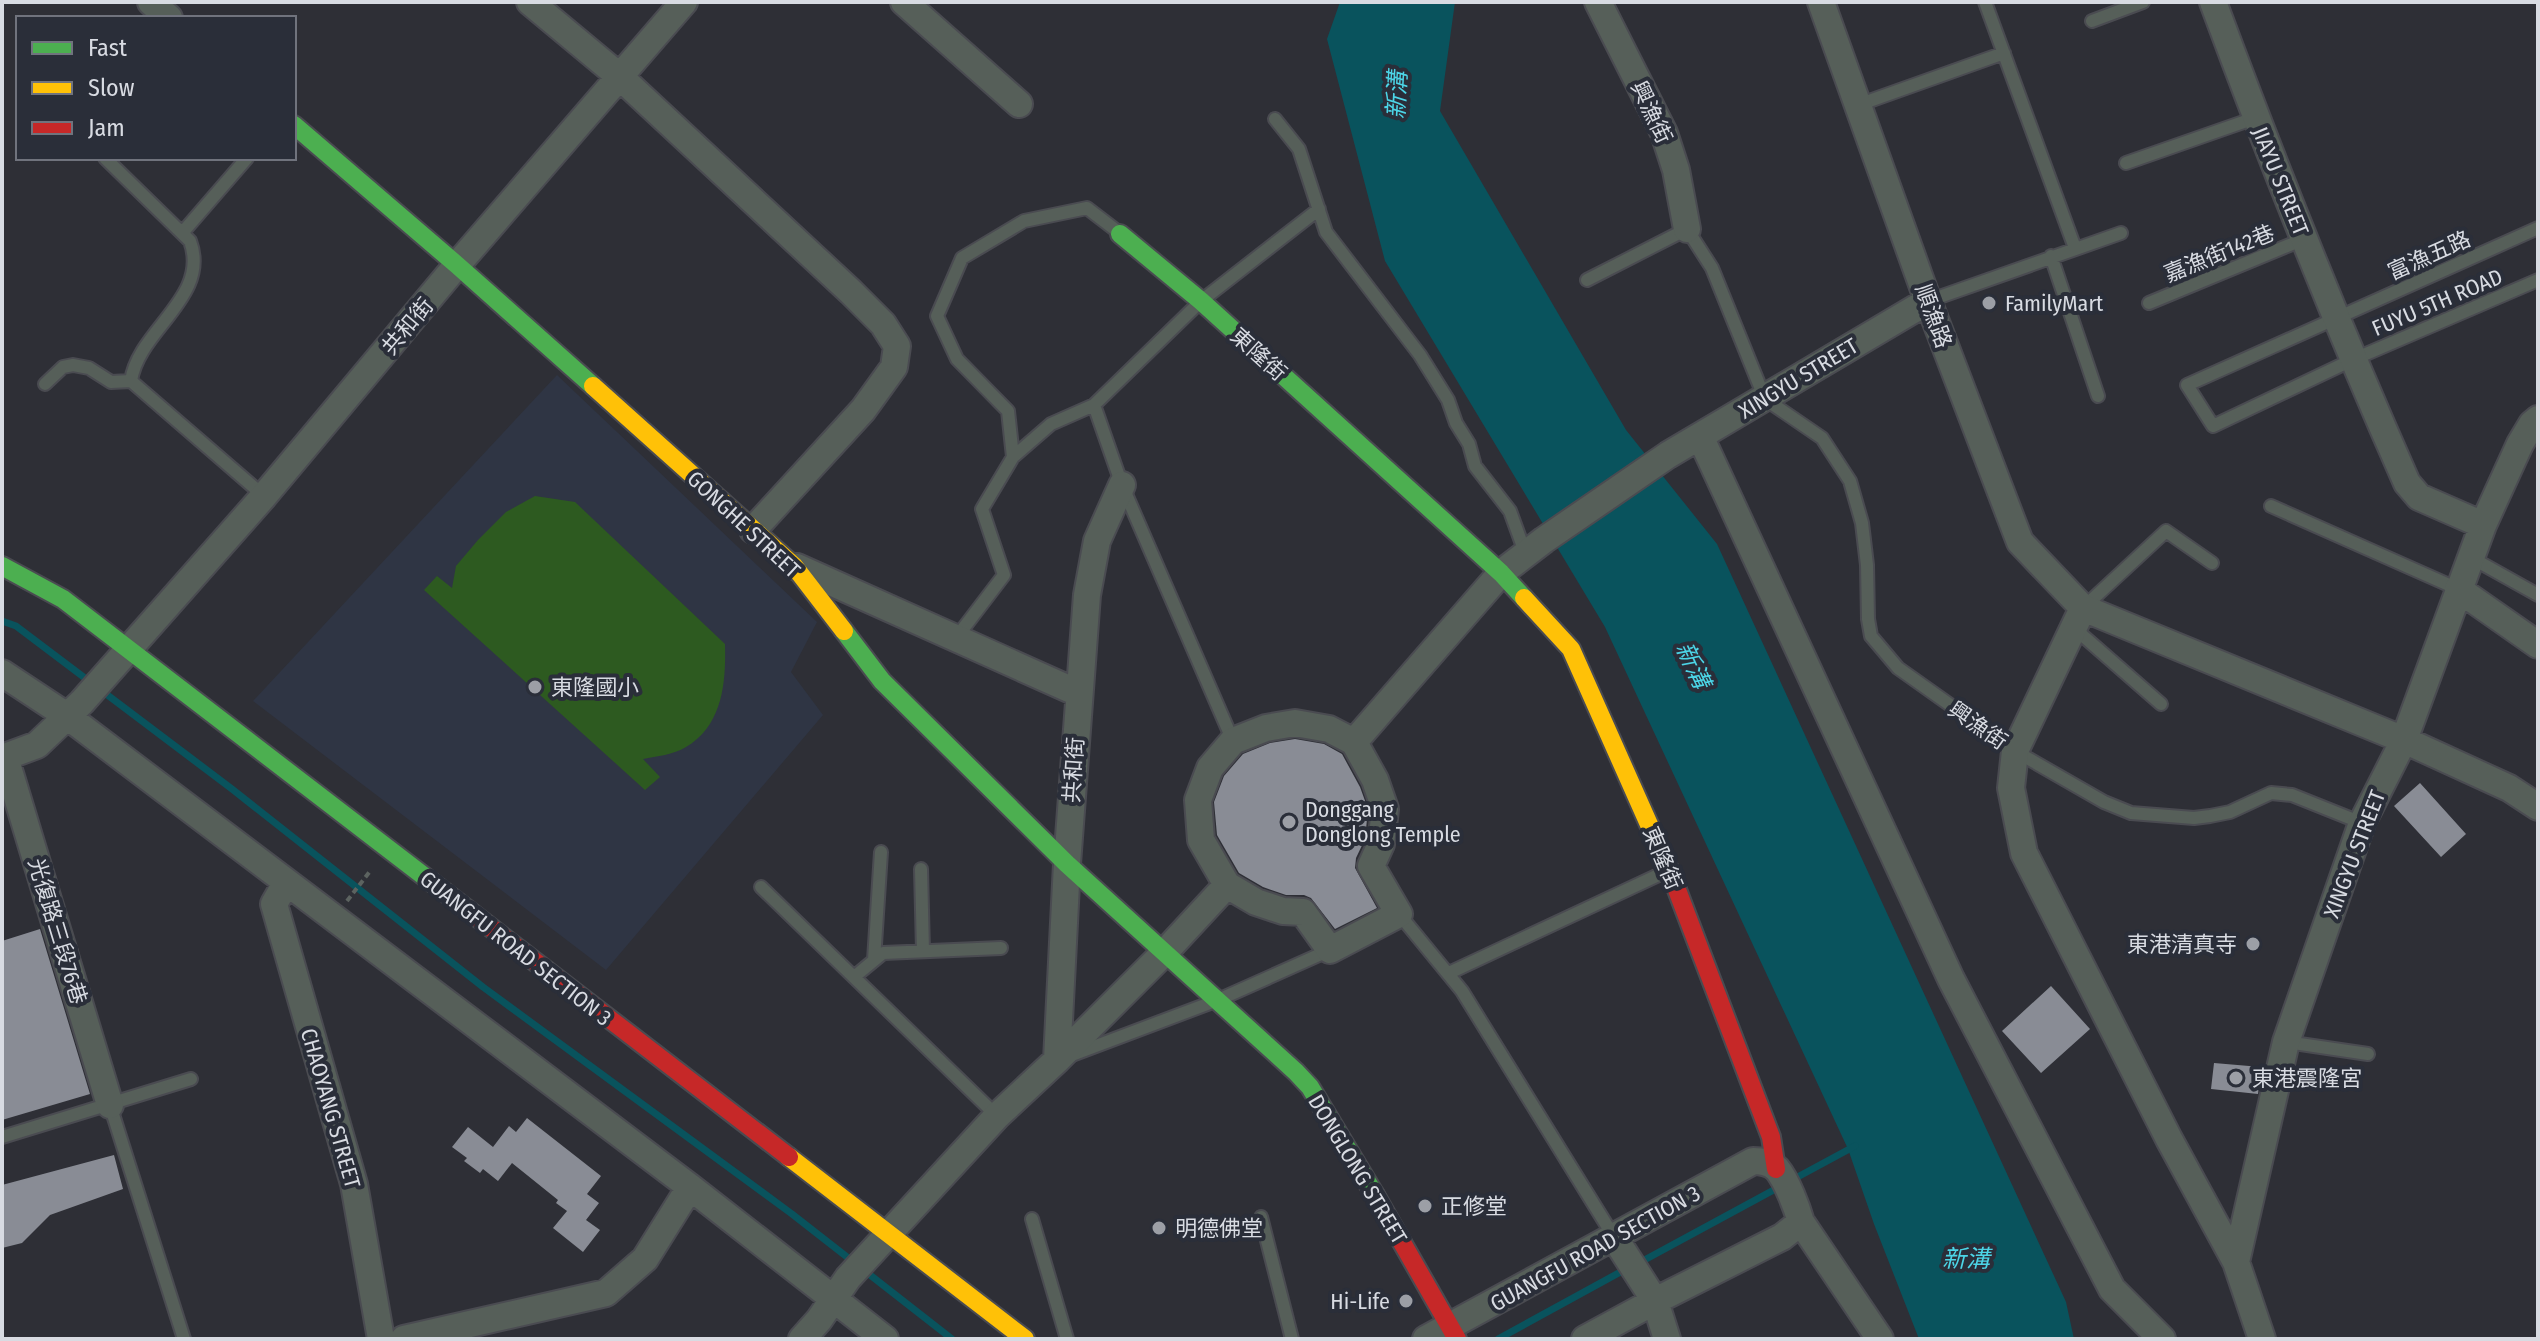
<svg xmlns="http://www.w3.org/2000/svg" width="2540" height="1341" font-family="'Fira Sans Condensed','Noto Sans TC',sans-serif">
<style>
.built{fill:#2f3544}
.green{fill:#2d5a20}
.water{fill:#09535d}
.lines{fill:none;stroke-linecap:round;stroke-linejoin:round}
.stream{stroke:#09535d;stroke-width:7}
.building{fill:#898c95}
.lane-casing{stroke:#4a4b51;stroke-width:16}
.street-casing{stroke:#4a4b51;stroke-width:30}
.fast-casing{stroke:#4a4b51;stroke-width:22}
.slow-casing{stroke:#4a4b51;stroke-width:22}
.jam-casing{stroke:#4a4b51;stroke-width:22}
.path{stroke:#5c6360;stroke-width:4;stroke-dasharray:6 4;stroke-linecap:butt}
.lane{stroke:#565f59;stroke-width:12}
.street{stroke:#565f59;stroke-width:26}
.fast{stroke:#4caf50;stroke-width:18}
.slow{stroke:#ffc107;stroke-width:18}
.jam{stroke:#c62828;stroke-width:18}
.poi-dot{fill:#9c9fa6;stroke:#2a2e39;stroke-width:3}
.labels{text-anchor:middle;stroke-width:8;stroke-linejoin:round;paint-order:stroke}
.street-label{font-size:22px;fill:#d8dbe2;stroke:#2a2e39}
.poi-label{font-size:22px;fill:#d8dbe2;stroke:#2a2e39;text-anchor:start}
.water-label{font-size:24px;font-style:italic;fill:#4cd5e7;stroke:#2a2e39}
</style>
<rect width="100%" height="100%" fill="#2e2f36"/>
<path class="built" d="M557 375 817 622 791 672 823 715 606 970 253 701Z"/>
<path class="green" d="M535 496 575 502 725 644C726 682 723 725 686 747 673 755 657 756 643 759L660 777 645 790 424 590 437 576 452 588 456 566 478 540 506 512Z"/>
<path class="water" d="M1340 2H1455L1440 111 1626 430 1717 544 2066 1302 2074 1339H1919L1874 1224 1848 1149 1605 627 1385 261 1327 39Z"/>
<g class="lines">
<path class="stream" d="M2 621 16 626 232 789 483 987 792 1214 952 1339
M1792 1180 1855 1146
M1637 1264 1781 1186
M1498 1339 1626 1269"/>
</g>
<path class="building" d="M1295 739 1324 744 1342 754 1360 787 1368 809 1365 839 1356 858 1355 868 1377 908 1335 929 1311 898 1304 895H1286L1263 887 1239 873 1217 835 1214 802 1224 776 1243 754 1270 743Z
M2420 783 2466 834 2441 857 2394 806Z
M40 929 90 1094 2 1120V941Z
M2051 986 2090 1029 2041 1073 2002 1031Z
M2214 1063 2261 1067 2258 1094 2211 1089Z
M527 1118 601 1176 587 1194 599 1203 586 1220 600 1230 583 1252 553 1228 567 1211 556 1203 558 1200 512 1163 498 1181 483 1169 480 1173 464 1161 467 1158 452 1147 468 1127 493 1147 509 1126 516 1132Z
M114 1155 123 1189 50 1215 22 1243 2 1248V1185Z"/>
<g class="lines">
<defs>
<path id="lane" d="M1985 2 2075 248
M2092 21 2143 2
M1858 105 2004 53
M1275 119 1299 149 1326 232 1420 355 1448 400 1456 423 1469 444 1475 466 1510 511 1526 555
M2126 163 2255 118
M2538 228 2187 385 2213 426 2352 360 2538 280
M183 232 247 158
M2051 256 2098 396
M1587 280 1687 229 1712 268 1765 399 1822 438 1850 481 1862 523 1867 565 1868 619 1871 636 1898 668 2015 751 2104 802 2131 813 2194 818 2210 816 2230 812 2271 793 2292 795 2362 823
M1928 301 2121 233
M2149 303 2304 239
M131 381 264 496
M45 384 63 367 73 365 89 368 111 382 131 381C138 330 211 297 190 241L105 158
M1013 457 1008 411 957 359 937 316 962 258 1024 221 1087 208 1117 231
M2271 506 2458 589
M2470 557 2538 595
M2083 608 2166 531 2212 563
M2074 628 2161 704
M956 638 1004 575 982 509 1013 457 1051 424 1094 405
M1233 741 1122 485 1094 405 1201 301 1319 209
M921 869 923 951
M761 887 997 1116
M1399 914 1462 991 1614 1237
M874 960 881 852
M1449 973 1667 871
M854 977 883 953 1001 948
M2286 1042 2368 1054
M1072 1055 1218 1000 1330 950
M110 1105 184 1339
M2 1137 191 1079
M1261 1217 1292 1339
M1032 1219 1067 1339"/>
<path id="street" d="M151 2 169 18
M530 2 619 76 851 292 883 324 897 346 894 367 863 410 753 530
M904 2 1019 104
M1598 2 1664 133 1676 170 1687 229
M1821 2 1928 301 2020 542 2083 608 2404 740 2509 788 2538 807
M2213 2C2273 164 2337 325 2407 483L2419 497 2483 525
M1700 436 1951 979 2112 1289 2162 1339
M797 567 1078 693
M2458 589 2538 645
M2083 608 2015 751 2011 788 2024 853 2169 1139 2236 1262 2262 1339
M2 673 67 716 690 1187 885 1339
M1295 723 1329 729 1354 742 1375 780 1385 809 1381 844 1371 866 1399 914 1330 950 1303 912 1283 911 1256 902 1227 885 1201 840 1198 800 1210 768 1233 741 1266 728Z
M1354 742 1501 573 1544 540 1668 455 1928 301
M5 757 110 1105
M2 758 37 745 82 702 264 496 457 265 684 2
M286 883 274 904 354 1184 381 1339
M1057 1060 1067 864 1087 595 1097 541 1122 485
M1801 1222 1880 1339
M1614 1237 1655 1301 1667 1339
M2236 1262 2286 1042 2362 823 2404 740 2483 525 2520 444 2532 424 2538 419
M404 1339 606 1293 645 1259 690 1187
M802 1339 819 1320 848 1278 997 1116 1057 1060 1165 952 1227 885
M1426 1339 1753 1161C1762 1161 1770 1162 1777 1169 1787 1181 1797 1208 1801 1222L1782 1237 1655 1301 1585 1339"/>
<path id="fast" d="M294 125 457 265 593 386
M1120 234 1201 301 1501 573 1524 598
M2 566 63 599 468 910
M844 631 882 681 1067 864 1296 1072 1310 1087 1375 1195"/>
<path id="slow" d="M593 386 794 566 844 631
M1524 598 1571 649 1671 874
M789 1157 1025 1339"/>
<path id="jam" d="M1671 874 1771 1137 1776 1169
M468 910 789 1157
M1375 1195 1457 1339"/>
</defs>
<use href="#lane" class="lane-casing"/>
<use href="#street" class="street-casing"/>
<use href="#fast" class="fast-casing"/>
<use href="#slow" class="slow-casing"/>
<use href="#jam" class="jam-casing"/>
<path class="path" d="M347 901 371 870"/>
<use href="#lane" class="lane"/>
<use href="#street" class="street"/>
<use href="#fast" class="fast"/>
<use href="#slow" class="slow"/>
<use href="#jam" class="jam"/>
</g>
<g class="poi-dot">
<circle cx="1989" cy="303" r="8"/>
<circle cx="535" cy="687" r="8"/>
<circle cx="1289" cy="822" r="8"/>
<circle cx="2253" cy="944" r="8"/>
<circle cx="2236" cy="1078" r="8"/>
<circle cx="1425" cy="1206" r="8"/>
<circle cx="1159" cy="1228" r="8"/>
<circle cx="1406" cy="1301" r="8"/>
</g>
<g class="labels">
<g class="street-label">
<text transform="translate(1652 112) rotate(65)" y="8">興漁街</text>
<text transform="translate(2281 181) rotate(68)" y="8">JIAYU STREET</text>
<text transform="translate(2219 253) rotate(-22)" y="8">嘉漁街142巷</text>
<text transform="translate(2429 255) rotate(-24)" y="8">富漁五路</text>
<text transform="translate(2437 302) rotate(-23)" y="8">FUYU 5TH ROAD</text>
<text transform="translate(1934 316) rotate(70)" y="8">順漁路</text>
<text transform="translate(407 326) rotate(-50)" y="8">共和街</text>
<text transform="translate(1259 354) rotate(42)" y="8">東隆街</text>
<text transform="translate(1798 378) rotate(-31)" y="8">XINGYU STREET</text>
<text transform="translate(744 524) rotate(43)" y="8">GONGHE STREET</text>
<text transform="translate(1978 725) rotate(35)" y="8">興漁街</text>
<text transform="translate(1073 770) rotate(-86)" y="8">共和街</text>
<text transform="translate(2354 854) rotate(-69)" y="8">XINGYU STREET</text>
<text transform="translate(1663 858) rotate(67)" y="8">東隆街</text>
<text transform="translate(58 931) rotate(73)" y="8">光復路三段76巷</text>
<text transform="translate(516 948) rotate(38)" y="8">GUANGFU ROAD SECTION 3</text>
<text transform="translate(331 1108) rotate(74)" y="8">CHAOYANG STREET</text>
<text transform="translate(1358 1169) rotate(59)" y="8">DONGLONG STREET</text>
<text transform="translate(1595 1248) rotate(-29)" y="8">GUANGFU ROAD SECTION 3</text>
</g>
<g class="poi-label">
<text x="2005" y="311">FamilyMart</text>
<text x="551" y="695">東隆國小</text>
<text x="1305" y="817">Donggang<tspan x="1305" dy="25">Donglong Temple</tspan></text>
<text x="2237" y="952" text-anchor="end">東港清真寺</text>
<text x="2252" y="1086">東港震隆宮</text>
<text x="1441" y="1214">正修堂</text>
<text x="1175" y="1236">明德佛堂</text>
<text x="1390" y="1309" text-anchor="end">Hi-Life</text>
</g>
<g class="water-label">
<text transform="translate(1397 95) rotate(-87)" y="8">新溝</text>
<text transform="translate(1693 665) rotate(65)" y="8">新溝</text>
<text x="1966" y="1267">新溝</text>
</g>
</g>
<rect width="2540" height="1341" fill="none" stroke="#d8dbe2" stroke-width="8"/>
<rect x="16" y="16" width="280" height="144" fill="#2a2e39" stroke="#70737d" stroke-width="2"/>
<rect x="32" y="42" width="40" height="12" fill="#4caf50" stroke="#70737d" stroke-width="2"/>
<text x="88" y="56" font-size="24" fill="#d8dbe2">Fast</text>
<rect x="32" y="82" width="40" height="12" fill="#ffc107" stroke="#70737d" stroke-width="2"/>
<text x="88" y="96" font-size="24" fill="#d8dbe2">Slow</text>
<rect x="32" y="122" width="40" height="12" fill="#c62828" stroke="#70737d" stroke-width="2"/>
<text x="88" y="136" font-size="24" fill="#d8dbe2">Jam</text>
</svg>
